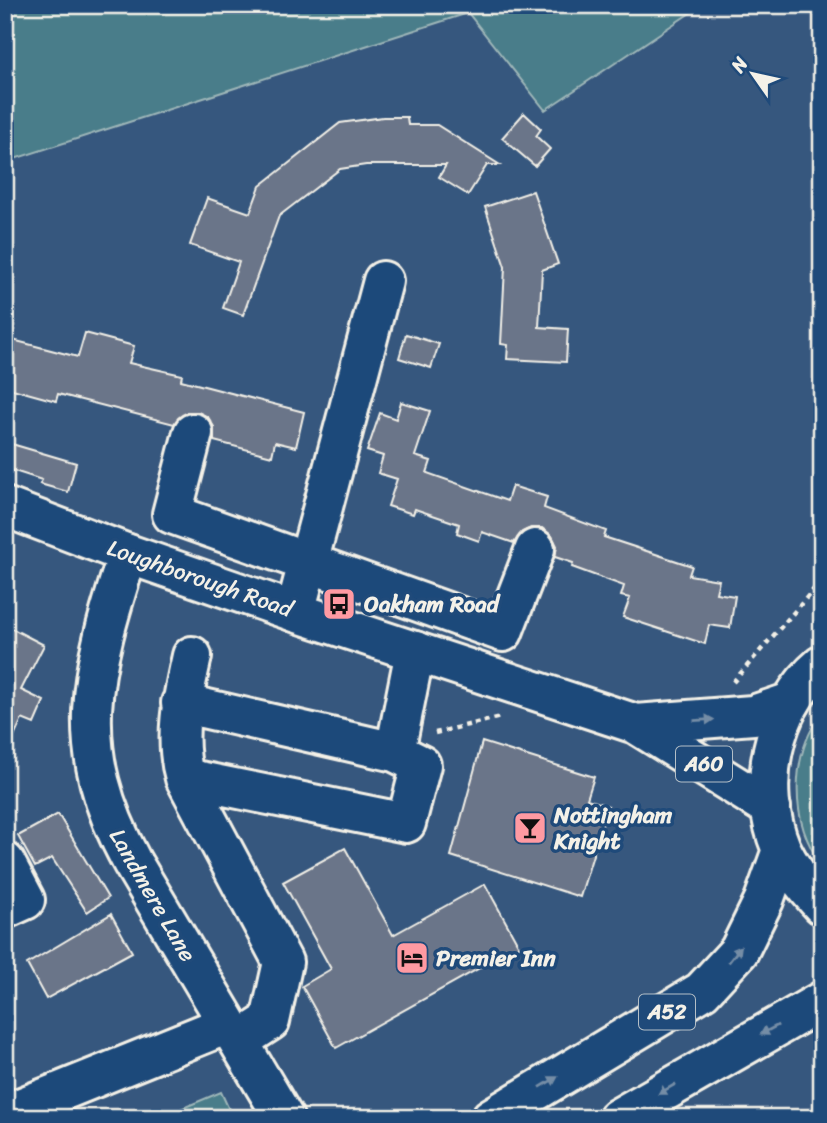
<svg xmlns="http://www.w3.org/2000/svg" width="827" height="1123" font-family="Sriracha,sans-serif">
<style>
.green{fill:#4a7d8a;stroke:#9fb7b9;stroke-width:2}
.building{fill:#6a7489;stroke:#f4f1e8;stroke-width:2}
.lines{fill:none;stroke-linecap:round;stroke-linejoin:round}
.minor-casing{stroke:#f4f1e8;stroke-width:44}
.major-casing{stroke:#f4f1e8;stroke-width:44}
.highway-casing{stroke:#f4f1e8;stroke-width:44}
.path{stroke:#f4f1e8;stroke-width:4.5;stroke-dasharray:5 5;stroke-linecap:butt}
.minor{stroke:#1f4a7a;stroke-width:38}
.major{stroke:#1f4a7a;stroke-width:38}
.highway{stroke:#1f4a7a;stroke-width:38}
.oneway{fill:#748da6}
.labels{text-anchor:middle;stroke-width:7;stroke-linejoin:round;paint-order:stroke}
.shield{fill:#1f4a7a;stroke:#b4bfc7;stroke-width:2}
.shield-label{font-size:21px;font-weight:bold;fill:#f4f1e8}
.street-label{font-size:23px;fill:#f4f1e8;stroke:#1f4a7a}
.poi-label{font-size:23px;font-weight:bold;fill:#f4f1e8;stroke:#1f4a7a;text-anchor:start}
</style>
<rect width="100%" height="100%" fill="#36577e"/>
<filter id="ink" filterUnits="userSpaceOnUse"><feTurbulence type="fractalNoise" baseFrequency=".0143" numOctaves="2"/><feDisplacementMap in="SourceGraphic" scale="14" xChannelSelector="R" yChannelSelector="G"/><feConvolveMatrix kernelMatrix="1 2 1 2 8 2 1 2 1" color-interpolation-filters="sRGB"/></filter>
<g filter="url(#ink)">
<path class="green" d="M5 5H702L545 110 468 13 5 162Z
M822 713V865C789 822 790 755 822 713Z
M221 1092 233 1118H159Z"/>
<path class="building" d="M524 113 541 129 536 136 550 149 535 166 502 138Z
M383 117H407L408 125H437L500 165H487L468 195 439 177 446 165H366L340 169 279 216 243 315 223 308 239 262 190 245 207 198 250 213 260 186 340 123Z
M533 191 558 264 542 270 539 327 568 329 566 362 507 359 508 345 501 344 505 267 485 207Z
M85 333 134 346 129 363 182 375 181 380 304 412 296 447 275 442 272 456 214 441V427L208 417 198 412H187L174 424 58 394 56 401 5 387V338L78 357Z
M406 334 439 344 431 368 399 358Z
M401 402 430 411 415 456 431 461 427 473 507 501 512 486 547 497 544 508 606 531 604 537 692 566 689 575 719 580 716 593 735 596 730 628 709 625 705 644 623 617 630 598 621 596 624 586 572 567 573 563 555 557 557 546 552 536 542 528H531L522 532 514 543 482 532 479 541 457 533 459 524 415 509 413 514 388 506 397 479 378 473 383 456 367 451 380 413 396 419Z
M5 442 76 463 68 492 40 484 42 480 5 468Z
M5 625 44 645 21 690 44 701 34 724 22 719 5 757Z
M482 742 594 777 587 799 608 806 580 897 451 856Z
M58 814 108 898 87 912 52 858 35 867 18 836Z
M345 848 393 935 485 884 519 946 336 1048 302 986 331 969 283 882Z
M111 914 132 952 46 999 27 964Z"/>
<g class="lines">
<defs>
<path id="minor" d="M193 433 172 514 503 632 535 549
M128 554C90 672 69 747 132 862L284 1118
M295 612 383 281
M192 656C183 696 173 738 185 778L283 962 270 1021 239 1041
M181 703 395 752 421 765 406 823 185 778
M395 752 415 651
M5 862 25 900 5 909
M5 1114 228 1024"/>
<path id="major" d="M5 507 128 554 295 612 636 724 771 808
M636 724 753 715 791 702"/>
<path id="highway" d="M822 665C771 707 756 788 781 848 791 870 806 888 822 905
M491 1118 702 991 739 951 764 900 782 850
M618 1118 822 1001"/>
</defs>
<use href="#minor" class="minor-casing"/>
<use href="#major" class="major-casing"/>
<use href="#highway" class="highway-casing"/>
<path class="path" d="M733 682 822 580
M435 733 501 717"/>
<use href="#minor" class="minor"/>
<use href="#major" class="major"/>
<use href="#highway" class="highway"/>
</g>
<defs><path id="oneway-solid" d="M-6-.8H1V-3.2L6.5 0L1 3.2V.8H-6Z" transform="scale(1.75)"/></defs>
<g class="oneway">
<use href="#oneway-solid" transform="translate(704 720) rotate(-3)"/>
<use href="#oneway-solid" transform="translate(735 954) rotate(-52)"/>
<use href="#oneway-solid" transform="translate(769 1030) rotate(151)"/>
<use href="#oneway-solid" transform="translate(549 1082) rotate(-31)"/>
<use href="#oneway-solid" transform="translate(667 1089) rotate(150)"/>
</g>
</g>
<defs>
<symbol id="bus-square" viewBox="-11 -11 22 22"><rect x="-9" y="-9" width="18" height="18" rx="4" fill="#ff9aa2" stroke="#1f4a7a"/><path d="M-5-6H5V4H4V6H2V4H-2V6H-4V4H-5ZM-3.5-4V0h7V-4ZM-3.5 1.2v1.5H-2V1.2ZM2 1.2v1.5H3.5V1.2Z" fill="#111"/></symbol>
<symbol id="bar-square" viewBox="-11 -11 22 22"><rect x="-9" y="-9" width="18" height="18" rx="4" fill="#ff9aa2" stroke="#1f4a7a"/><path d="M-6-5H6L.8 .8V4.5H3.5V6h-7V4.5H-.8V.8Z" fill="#111"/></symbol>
<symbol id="hotel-square" viewBox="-11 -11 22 22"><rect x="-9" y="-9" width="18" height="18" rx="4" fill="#ff9aa2" stroke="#1f4a7a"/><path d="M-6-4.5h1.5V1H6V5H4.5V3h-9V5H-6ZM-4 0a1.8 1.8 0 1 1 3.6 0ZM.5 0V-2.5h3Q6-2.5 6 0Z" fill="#111"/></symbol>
</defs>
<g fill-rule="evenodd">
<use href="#bus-square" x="320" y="585" width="38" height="38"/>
<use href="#bar-square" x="511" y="809" width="38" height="38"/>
<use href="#hotel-square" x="393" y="939" width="38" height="38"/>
</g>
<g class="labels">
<g class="shield">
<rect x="676" y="746.5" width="56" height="35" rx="5"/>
<rect x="639" y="994.5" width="56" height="35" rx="5"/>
</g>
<g class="shield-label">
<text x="704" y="771">A60</text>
<text x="667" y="1019">A52</text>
</g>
<g class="street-label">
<text transform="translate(200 578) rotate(19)" y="8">Loughborough Road</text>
<text transform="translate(153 895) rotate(60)" y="8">Landmere Lane</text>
</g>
<g class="poi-label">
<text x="364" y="612">Oakham Road</text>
<text x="554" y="823">Nottingham<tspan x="554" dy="26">Knight</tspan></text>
<text x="436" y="966">Premier Inn</text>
</g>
</g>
<rect width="827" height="1123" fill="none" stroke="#1f4a7a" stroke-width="28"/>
<rect x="14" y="14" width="799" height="1095" fill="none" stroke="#f4f1e8" stroke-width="2.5" filter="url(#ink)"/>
<g transform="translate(753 74) rotate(304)" stroke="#1f4a7a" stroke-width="5" paint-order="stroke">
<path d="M0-5L12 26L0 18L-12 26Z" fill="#f4f1e8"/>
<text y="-10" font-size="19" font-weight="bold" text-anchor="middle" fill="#f4f1e8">N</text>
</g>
</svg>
